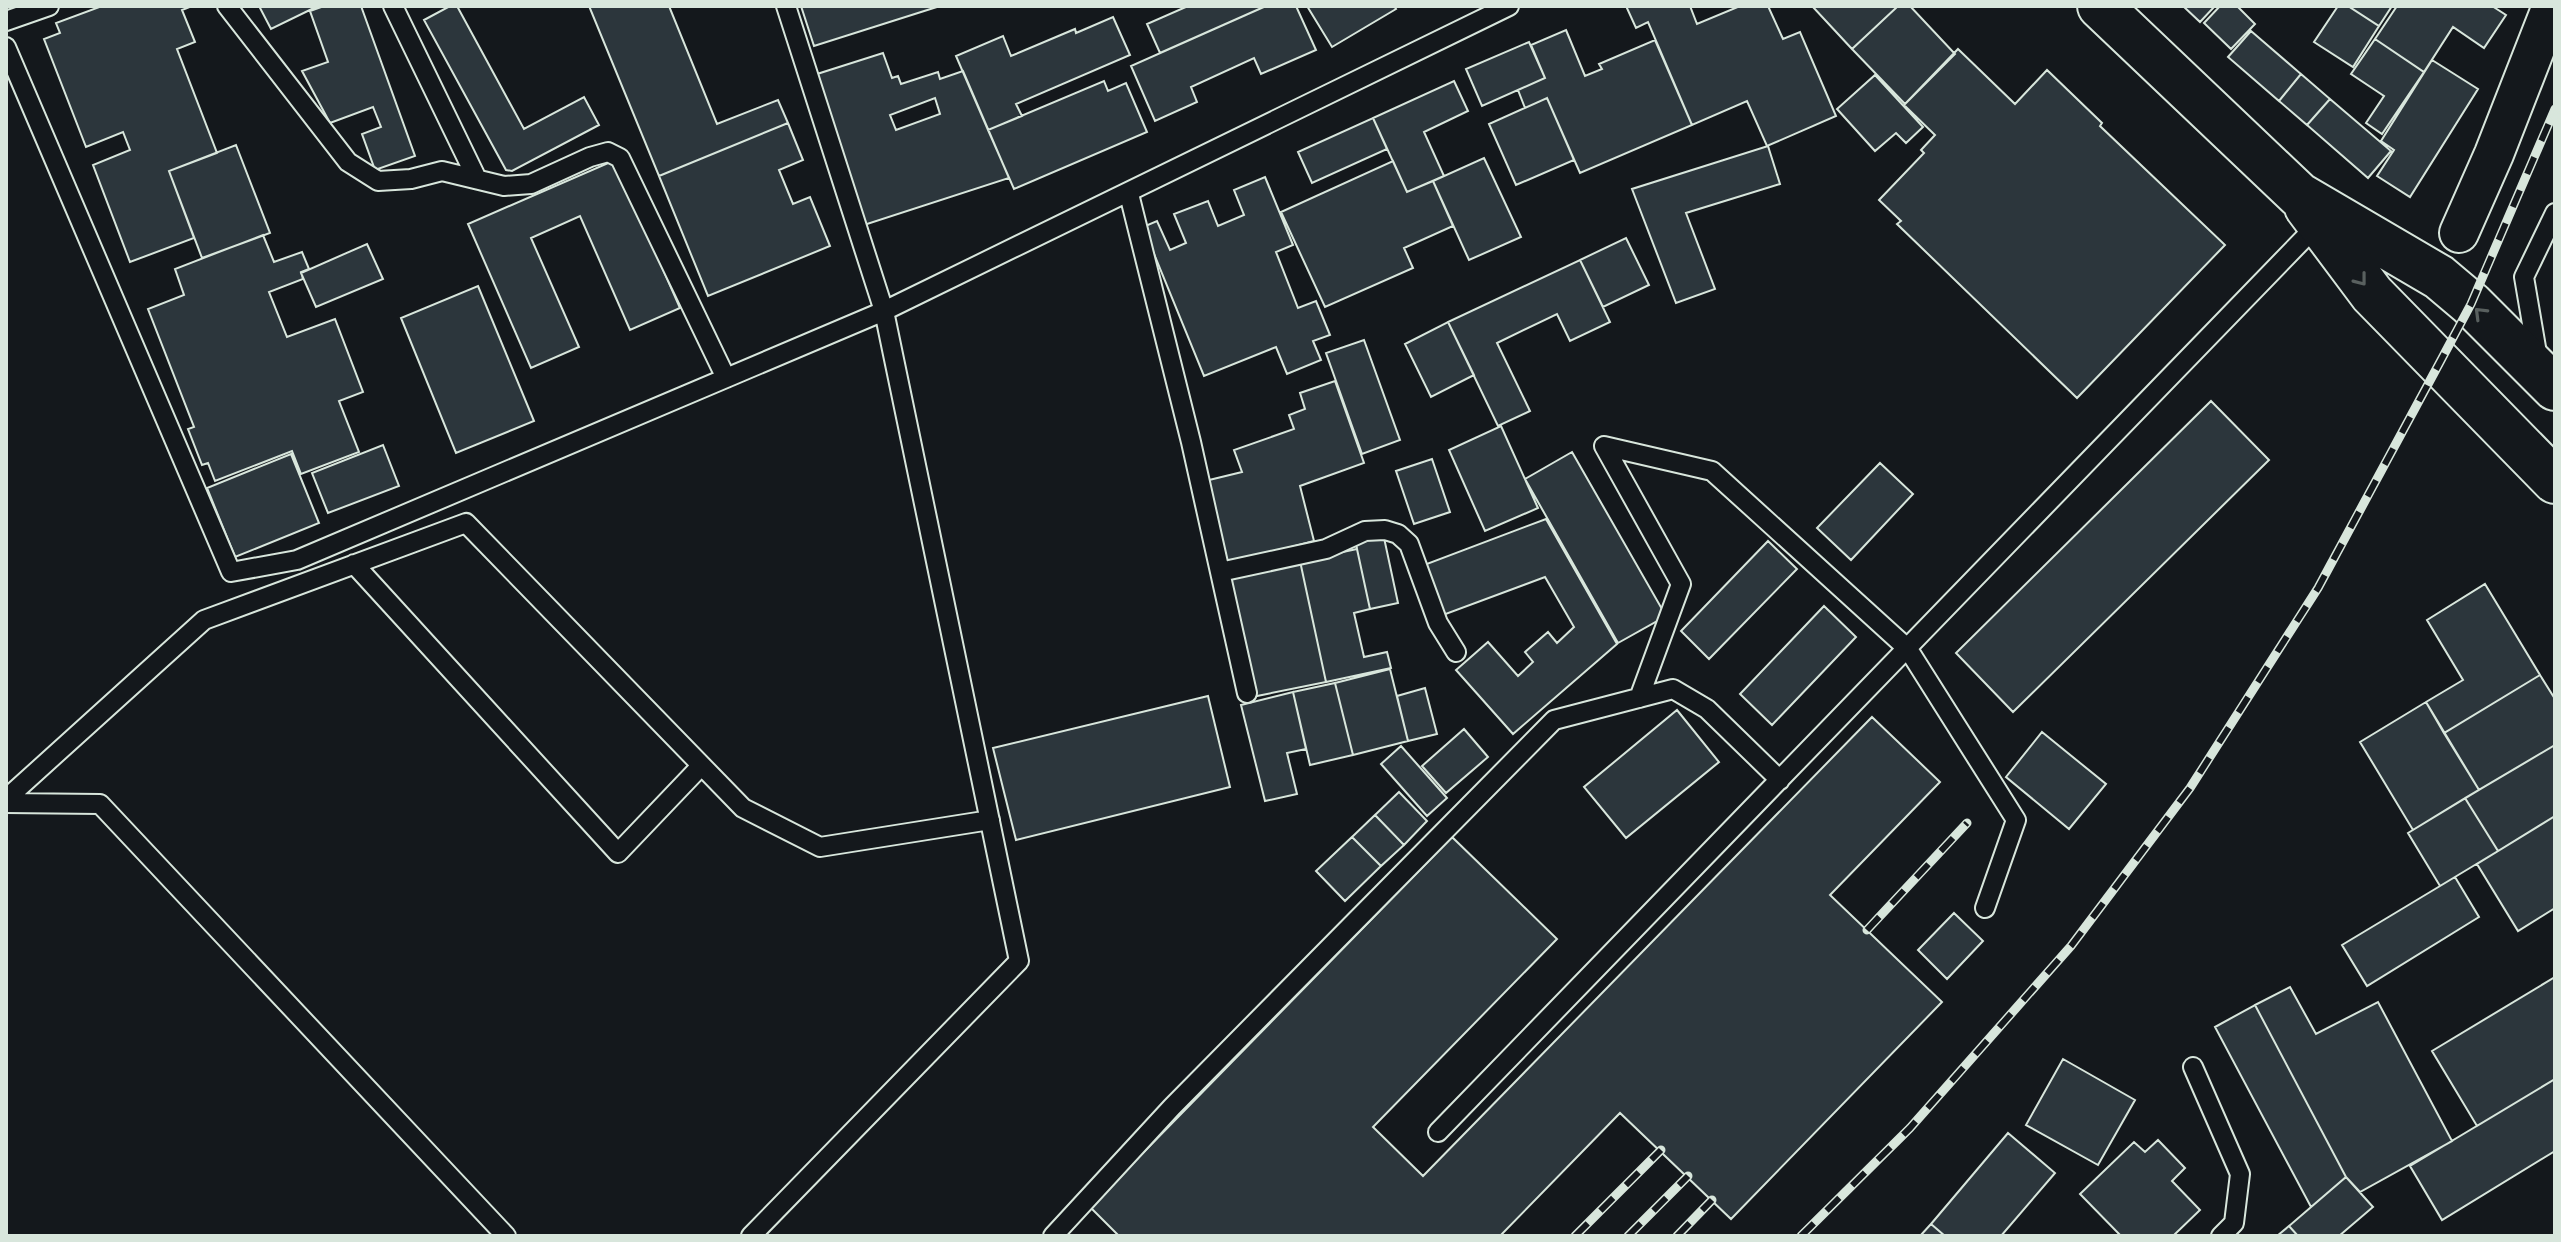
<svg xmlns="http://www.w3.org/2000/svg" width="2561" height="1242" font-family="'DejaVu Sans',sans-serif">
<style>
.building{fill:#2c363c;stroke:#d8e6dc;stroke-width:2;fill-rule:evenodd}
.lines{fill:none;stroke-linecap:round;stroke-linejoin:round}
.service-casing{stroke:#d8e6dc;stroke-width:22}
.minor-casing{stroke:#d8e6dc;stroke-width:42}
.secondary-casing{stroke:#d8e6dc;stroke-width:48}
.service{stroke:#14181c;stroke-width:18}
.minor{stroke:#14181c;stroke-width:38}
.secondary{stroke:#14181c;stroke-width:44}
.rail-casing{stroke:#d8e6dc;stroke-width:9}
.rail{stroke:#14181c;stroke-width:6;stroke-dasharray:18;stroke-linecap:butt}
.oneway{stroke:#59605f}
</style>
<rect width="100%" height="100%" fill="#14181c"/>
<path class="building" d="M102 6H192L182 10 195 42 177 49 217 153 169 171 194 238 130 262 93 165 130 150 123 132 86 147 44 39 60 33 56 23Z
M259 6H318L271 29Z
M324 6H361L415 156 375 170 362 134 381 127 373 107 330 123 302 71 328 62 310 11Z
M450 6H457L524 129 584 97 599 125 512 171 506 170 424 20Z
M589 6H669L717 124 778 100 788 123 659 176Z
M801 6H940L814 46Z
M1188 6H1266L1160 53 1147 24Z
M1266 6H1296L1316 50 1261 74 1254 58 1191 87 1197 102 1155 121 1131 66Z
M1307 6H1394L1396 9 1332 47Z
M1626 6H1690L1697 24 1740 6H1768L1783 39 1800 32 1836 116 1767 146 1747 101 1692 125 1648 22 1636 28Z
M1812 6H1895L1897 7 1852 49Z
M1898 6H1910L1955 54 1905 104 1852 49Z
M2183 6H2215L2200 22Z
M2220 6H2237L2255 24 2231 49 2204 23Z
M2338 6H2348L2379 26 2353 67 2314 42Z
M2348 6H2392L2379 26Z
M2397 6H2492L2506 15 2484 48 2453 27 2424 72 2375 39Z
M1113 17 1130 55 1016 104 1022 116 988 130 956 56 1003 36 1011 56 1075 29 1076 33Z
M1566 30 1585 76 1602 69 1599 64 1655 40 1692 125 1580 173 1547 98 1525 108 1518 90 1545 78 1531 45Z
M2251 31 2301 74 2279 101 2228 57Z
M2375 39 2424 72 2382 134 2366 123 2384 96 2351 74Z
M1529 42 1545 78 1482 106 1466 69Z
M1958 49 2015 104 2047 70 2102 123 2100 126 2225 245 2077 398 1897 224 1901 221 1879 200 1924 153 1921 150 1935 135 1904 105Z
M883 53 892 78 898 76 901 84 938 72 940 79 963 71 1009 178 864 225 814 75ZM935 98 940 114 896 130 890 115Z
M2432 60 2478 89 2410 197 2377 176 2394 150 2381 141Z
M2301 74 2330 99 2307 125 2279 101Z
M1875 75 1923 127 1906 143 1896 133 1875 151 1837 109Z
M1104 81 1108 91 1126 83 1147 132 1014 189 988 130Z
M1454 81 1468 111 1424 132 1444 176 1407 192 1373 118Z
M1547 98 1574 160 1516 185 1489 124Z
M2330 99 2391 151 2368 178 2307 125Z
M1373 118 1387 149 1312 183 1298 152Z
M788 123 803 160 779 170 793 204 810 197 830 246 708 296 659 176Z
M236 145 270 233 202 258 169 171Z
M1768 146 1780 184 1686 213 1715 289 1676 303 1632 189Z
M1484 158 1521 237 1469 260 1433 181Z
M615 160 680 308 630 330 580 216 531 238 579 347 531 368 468 224Z
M1393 161 1407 192 1433 181 1453 226 1404 248 1413 268 1325 307 1281 212Z
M1265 177 1293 245 1276 252 1298 308 1316 301 1330 335 1313 341 1321 360 1287 374 1276 347 1204 376 1143 227 1157 221 1170 250 1186 243 1174 214 1208 201 1218 226 1244 215 1234 190Z
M263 235 274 262 302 252 309 269 301 272 303 279 269 292 287 337 335 319 363 392 339 401 359 452 301 474 292 451 215 481 208 463 202 465 188 429 194 427 148 309 184 295 175 269Z
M1626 238 1649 285 1603 307 1580 260Z
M367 244 383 279 316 307 301 273Z
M1580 260 1610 322 1570 341 1557 314 1497 343 1530 411 1498 426 1448 322Z
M478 286 534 421 456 453 401 318Z
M1448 322 1474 375 1431 397 1405 344Z
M1364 340 1400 440 1362 454 1326 353Z
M1335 381 1364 463 1300 486 1314 541 1227 564 1205 481 1242 472 1234 450 1294 429 1289 415 1305 409 1300 393Z
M2211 401 2269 460 2013 712 1956 653Z
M1501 426 1538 508 1485 531 1449 450Z
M383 445 399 486 328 513 312 473Z
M1572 452 1666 616 1618 643 1525 479Z
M291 454 319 523 235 557 207 488Z
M1432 459 1450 512 1414 524 1396 471Z
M1880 463 1913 494 1851 560 1817 528Z
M1546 519 1617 644 1513 734 1456 670 1488 642 1518 676 1533 662 1525 652 1548 632 1557 643 1574 627 1545 577 1443 615 1424 565Z
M1383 533 1398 603 1370 609 1355 540Z
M1768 541 1797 569 1709 659 1681 631Z
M1357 549 1370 609 1354 613 1364 657 1387 652 1391 668 1326 682 1300 561Z
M1300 561 1326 682 1252 697 1226 577Z
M2485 584 2540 675 2444 733 2426 702 2463 680 2427 620Z
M1824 606 1856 637 1772 725 1740 694Z
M1390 669 1408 741 1353 755 1335 683Z
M2540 675 2555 699V745L2479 790 2444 733Z
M1335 683 1353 755 1310 765 1293 692Z
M1425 688 1437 734 1408 741 1397 696Z
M1293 692 1306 749 1287 753 1297 794 1265 801 1241 705Z
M1208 696 1230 787 1016 840 993 748Z
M2426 702 2479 790 2413 830 2360 742Z
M1677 710 1719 762 1626 838 1584 787Z
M1872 717 1940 782 1830 895 1942 1002 1731 1219 1620 1113 1500 1236H1119L1090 1207 1452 837 1557 939 1373 1127 1423 1176Z
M1464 729 1488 757 1446 793 1422 766Z
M2042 732 2106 784 2069 829 2006 777Z
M2555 745V816L2498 851 2465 798Z
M1401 746 1447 798 1427 816 1381 764Z
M1399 792 1427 821 1404 845 1375 815Z
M2465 798 2498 851 2440 886 2408 833Z
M1375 815 1404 845 1381 866 1352 837Z
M2555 816V908L2518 931 2477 864Z
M1352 837 1381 866 1345 901 1316 871Z
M2455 877 2479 917 2367 986 2342 945Z
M1954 913 1983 941 1947 979 1918 950Z
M2555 977V1079L2477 1126 2432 1051Z
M2290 987 2316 1034 2378 1002 2452 1141 2360 1192 2346 1177 2255 1005Z
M2255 1005 2346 1177 2311 1207 2215 1027Z
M2063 1059 2135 1100 2098 1165 2026 1125Z
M2555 1079V1151L2442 1220 2410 1166Z
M2008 1133 2055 1173 2001 1236H1945L1931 1224Z
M2158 1140 2185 1168 2172 1181 2200 1210 2173 1236H2121L2080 1194 2134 1142 2145 1152Z
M2346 1177 2373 1207 2339 1236H2298L2289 1226Z
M1931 1224 1945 1236H1920Z
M2289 1226 2298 1236H2277Z"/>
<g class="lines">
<defs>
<path id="service" d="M227 6 348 162 378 181 411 179 442 171 504 186 531 184 590 157 608 152 620 158 726 378
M393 6 477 179
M6 21 49 6
M6 47 231 572 297 560 884 311 1509 6
M1129 194 1191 442 1247 693
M2538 359 2524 277 2555 213
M354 564 618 853 701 766
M1220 572 1326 549 1365 531 1385 530 1398 534 1409 544 1438 623 1456 652
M1639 698 1681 584 1604 446 1712 471 1908 649 2016 820 1985 908
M6 799 204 620 466 523 743 808 820 847 990 820
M6 803 100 804 506 1236
M2193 1067 2240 1174 2234 1223 2221 1236
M1438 1132 2318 224
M751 1236 1019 961 884 311 786 6
M1053 1236 1172 1107 1554 720 1673 689 1707 709 1780 780"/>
<path id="minor" d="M2459 233 2494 154 2552 6"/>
<path id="secondary" d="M2100 6 2299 195 2439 277 2471 304 2555 388
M2307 207 2372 294 2555 481"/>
</defs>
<use href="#service" class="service-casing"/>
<use href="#minor" class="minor-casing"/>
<use href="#secondary" class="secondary-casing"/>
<use href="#service" class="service"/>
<use href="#minor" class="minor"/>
<use href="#secondary" class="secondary"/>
<defs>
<path id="rail" d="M1867 930 1967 823
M1575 1236 1661 1150
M1628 1236 1688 1176
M1677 1236 1712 1200
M1801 1236 1910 1128 2071 946 2190 788 2318 588 2440 362 2471 304 2555 109"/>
</defs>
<use href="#rail" class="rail-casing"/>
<use href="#rail" class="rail"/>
</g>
<defs><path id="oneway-chevron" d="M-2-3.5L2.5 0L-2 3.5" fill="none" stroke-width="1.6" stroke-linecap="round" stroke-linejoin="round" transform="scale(2)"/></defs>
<g class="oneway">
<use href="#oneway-chevron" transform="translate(2361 280) rotate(52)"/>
<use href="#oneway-chevron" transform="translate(2480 313) rotate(-135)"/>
</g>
<rect width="2561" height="1242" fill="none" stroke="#d8e6dc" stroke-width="16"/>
</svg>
